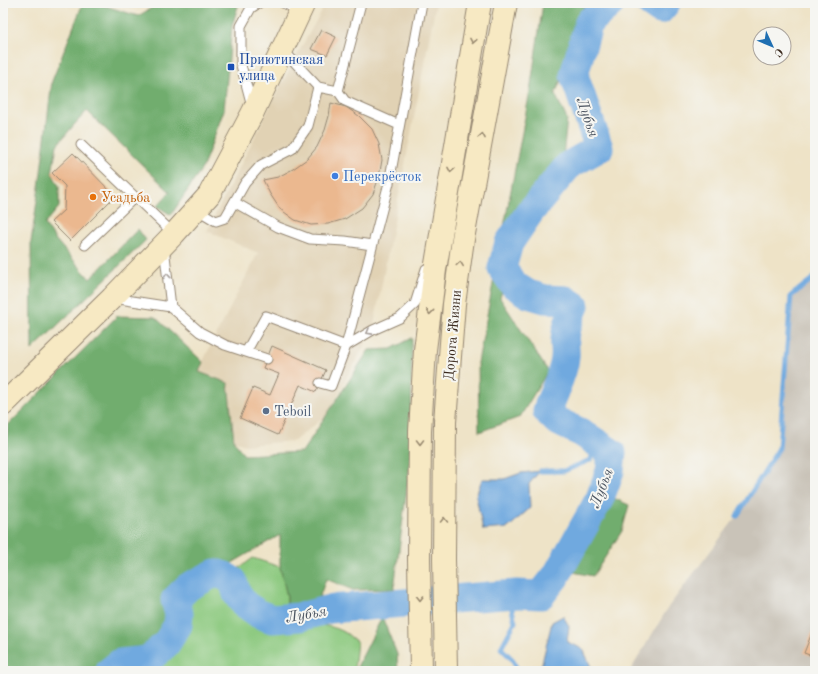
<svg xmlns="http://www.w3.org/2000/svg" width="818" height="674" font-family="'Old Standard TT',serif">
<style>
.built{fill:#e1d2b4}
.industrial{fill:#c9c3b8}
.green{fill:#8cc97f;stroke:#647a4e}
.forest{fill:#71ad6e;stroke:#566c46}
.water{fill:#6fa9df;stroke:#556a7e}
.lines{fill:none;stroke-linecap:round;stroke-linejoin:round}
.stream{stroke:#6fa9df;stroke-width:5}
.river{stroke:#6fa9df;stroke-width:29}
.building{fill:#ebb88f}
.lane-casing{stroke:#948672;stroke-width:11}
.secondary-casing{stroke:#948672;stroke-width:24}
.lane{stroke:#fff;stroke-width:9}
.secondary{stroke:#f7e9c3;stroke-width:22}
.oneway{stroke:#998a70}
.oneway2{stroke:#a79f9a}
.transit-dot{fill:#1a4fb4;stroke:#f6f6f2;stroke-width:1.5}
.shop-dot{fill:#3f7fe0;stroke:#f6f6f2;stroke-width:1.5}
.food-dot{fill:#e8710a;stroke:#f6f6f2;stroke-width:1.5}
.service-dot{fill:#5c6f8a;stroke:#f6f6f2;stroke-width:1.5}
.labels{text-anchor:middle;stroke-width:4;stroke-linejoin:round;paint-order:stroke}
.transit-label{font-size:14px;fill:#164399;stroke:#f6f6f2;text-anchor:start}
.shop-label{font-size:14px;fill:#366cbe;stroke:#f6f6f2;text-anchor:start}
.food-label{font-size:14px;fill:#c56008;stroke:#f6f6f2;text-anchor:start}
.street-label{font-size:14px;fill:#3b2a1e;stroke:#f6f6f2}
.service-label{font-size:14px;fill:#4e5e75;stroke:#f6f6f2;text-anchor:start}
.water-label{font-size:15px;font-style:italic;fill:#4d5662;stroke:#f6f6f2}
</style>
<rect width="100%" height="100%" fill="#f6f6f2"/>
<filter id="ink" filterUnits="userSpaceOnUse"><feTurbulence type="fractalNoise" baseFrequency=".025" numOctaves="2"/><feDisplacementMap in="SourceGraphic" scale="8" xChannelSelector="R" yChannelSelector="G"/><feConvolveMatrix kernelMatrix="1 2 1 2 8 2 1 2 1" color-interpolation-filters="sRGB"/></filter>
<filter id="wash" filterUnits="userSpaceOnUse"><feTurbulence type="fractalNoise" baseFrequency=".012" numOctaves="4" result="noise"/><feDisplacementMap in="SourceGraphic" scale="16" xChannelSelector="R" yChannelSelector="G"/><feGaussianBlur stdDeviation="0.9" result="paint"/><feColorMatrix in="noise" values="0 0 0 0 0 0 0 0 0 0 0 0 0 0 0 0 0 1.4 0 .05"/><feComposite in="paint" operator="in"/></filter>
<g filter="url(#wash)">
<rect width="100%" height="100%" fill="#eee3c7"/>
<path class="built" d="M326 3H436L373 330 326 416 294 441 246 445 234 441 228 383 199 372 203 361 258 253 207 231 286 75Z"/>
<path class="industrial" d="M815 277V671H630L669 606 737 516 779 448 791 296Z"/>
<path class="green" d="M253 558 280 567 287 596V618L332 627 346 633 357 642 354 671H110L120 663 148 660 179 614 175 600 188 587 215 573 234 572Z"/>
<path class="forest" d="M83 3H96L138 16 160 3H239L232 26 224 110 203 167 171 215 157 206 170 192 87 111 74 125 57 145 52 173 59 186V207L45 224 55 239 90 279 138 229 146 240 32 350 31 242 40 180 52 81Z
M543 3H586L577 19 565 71 555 94 567 119 563 157 513 253 500 298 548 371 520 417 479 432 478 362 530 91Z
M117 316 155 317 203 362 199 372 228 383 234 441 244 455 302 452 326 416 369 350 391 349 412 338 411 456 394 589 353 590 326 579 310 623 287 618V596L280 567V535L215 573 188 587 175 600 179 614 178 625 166 644 148 660 120 663 110 671H3V474L8 425Z
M611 497 629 505 622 531 593 576 573 572Z
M382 617 397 654 398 671H355Z"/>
<path class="water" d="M540 471 529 484 530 508 508 528 483 530 476 496 482 479H504L521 473Z
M563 616 569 626 567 642 583 649 591 667 587 671H540L552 622Z"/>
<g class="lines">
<path class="stream" d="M540 471H564L590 460 594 452 612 453
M737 516 779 448 791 296 815 277
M516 594 511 605 515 622 501 648 512 659 518 671"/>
<path class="river" d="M650 3 660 10 666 3
M110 671 120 663 148 660 166 644 178 625 179 614 175 600 188 587 215 573 225 576 233 581 237 594 245 605 259 614 272 619 300 617 330 609 490 596 516 594 541 595 556 576 600 498 610 471 612 453 582 433 557 421 547 411C552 393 563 377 565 358 566 352 564 345 565 339 566 327 570 317 575 306L566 300 545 299 528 294 514 285 502 268 509 243 530 212 569 165 599 148 574 75 589 22 611 3"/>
</g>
<g id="blocks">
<path class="building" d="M321 30 336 37 327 55 311 49Z
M331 103 346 107 359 116 372 129 379 144 382 160 379 177 373 194 362 208 345 219 328 224 311 225 295 220 280 209 270 194 263 180 278 177 293 169 307 159 317 147 325 130 329 116Z
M73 153 115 196 70 241 51 222 64 210 65 186 52 173Z
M272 346 326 370 316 392 300 385 278 435 240 418 253 388 270 395 279 374 263 368Z
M815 625V657L804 653Z"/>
</g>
</g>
<g filter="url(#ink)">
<use href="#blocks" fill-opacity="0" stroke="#948672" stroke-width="1"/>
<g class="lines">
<defs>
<path id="lane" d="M283 3 300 10
M361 3 338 91 345 101 399 125
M318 87 338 91
M252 106 241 65V26L251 8 259 3
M81 145 135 197
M234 202 278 227 310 239 345 241 372 245
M196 209 216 221 225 218 245 183 261 165 292 149 308 126 318 87 283 50
M85 245 135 197 174 234
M164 247 171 307
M113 298 171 307 200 332 225 345 246 352 266 316 346 346
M346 346 373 330 400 318 415 304 426 269
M246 352 267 359
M320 383 331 386 346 346 389 183 422 3"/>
<path id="secondary" d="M3 405 112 298 174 234 209 195 253 112 304 3
M421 671 419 560 420 431 425 350 435 270 480 3
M446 671 444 559 445 422 454 304 463 239 506 3"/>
</defs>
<use href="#lane" class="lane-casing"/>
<use href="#secondary" class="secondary-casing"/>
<use href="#lane" class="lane"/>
<use href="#secondary" class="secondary"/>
</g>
<defs><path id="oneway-chevron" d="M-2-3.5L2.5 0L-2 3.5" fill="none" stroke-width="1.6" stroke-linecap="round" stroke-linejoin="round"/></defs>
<g class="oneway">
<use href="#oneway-chevron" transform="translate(473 41) rotate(100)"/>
<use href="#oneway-chevron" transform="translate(482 136) rotate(-80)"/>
<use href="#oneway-chevron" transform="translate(451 170) rotate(100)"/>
<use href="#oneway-chevron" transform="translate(460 264) rotate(-82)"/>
<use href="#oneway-chevron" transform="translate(430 312) rotate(96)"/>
<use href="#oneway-chevron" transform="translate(420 442) rotate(90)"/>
<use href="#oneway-chevron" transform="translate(444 520) rotate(-90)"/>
<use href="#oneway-chevron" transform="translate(420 598) rotate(90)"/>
</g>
<g class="oneway2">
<use href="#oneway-chevron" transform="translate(167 276) rotate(-96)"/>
<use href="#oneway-chevron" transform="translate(369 332) rotate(151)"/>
</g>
</g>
<rect class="transit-dot" x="227" y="63" width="8" height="8" rx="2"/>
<circle class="shop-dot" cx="335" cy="176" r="4"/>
<circle class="food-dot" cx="93" cy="197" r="4"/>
<circle class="service-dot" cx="266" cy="411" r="4"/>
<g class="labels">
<g class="transit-label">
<text x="239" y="64">Приютинская<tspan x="239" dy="16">улица</tspan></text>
</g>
<g class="shop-label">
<text x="343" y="181">Перекрёсток</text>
</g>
<g class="food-label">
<text x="101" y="202">Усадьба</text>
</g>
<g class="street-label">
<text transform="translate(452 335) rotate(-85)" y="5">Дорога Жизни</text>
</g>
<g class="service-label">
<text x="274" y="416">Teboil</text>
</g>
<g class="water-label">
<text transform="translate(588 117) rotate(71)" y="5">Лубья</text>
<text transform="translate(601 488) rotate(-69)" y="5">Лубья</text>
<text transform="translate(306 614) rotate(-10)" y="5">Лубья</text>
</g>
</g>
<rect width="818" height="674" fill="none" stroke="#f6f6f2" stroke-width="16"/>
<g transform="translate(772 46) rotate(134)"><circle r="19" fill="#f6f6f2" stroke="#aba49d"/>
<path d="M0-3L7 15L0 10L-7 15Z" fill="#1f6fb2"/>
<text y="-6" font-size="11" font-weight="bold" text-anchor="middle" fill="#3b2a1e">С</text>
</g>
</svg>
